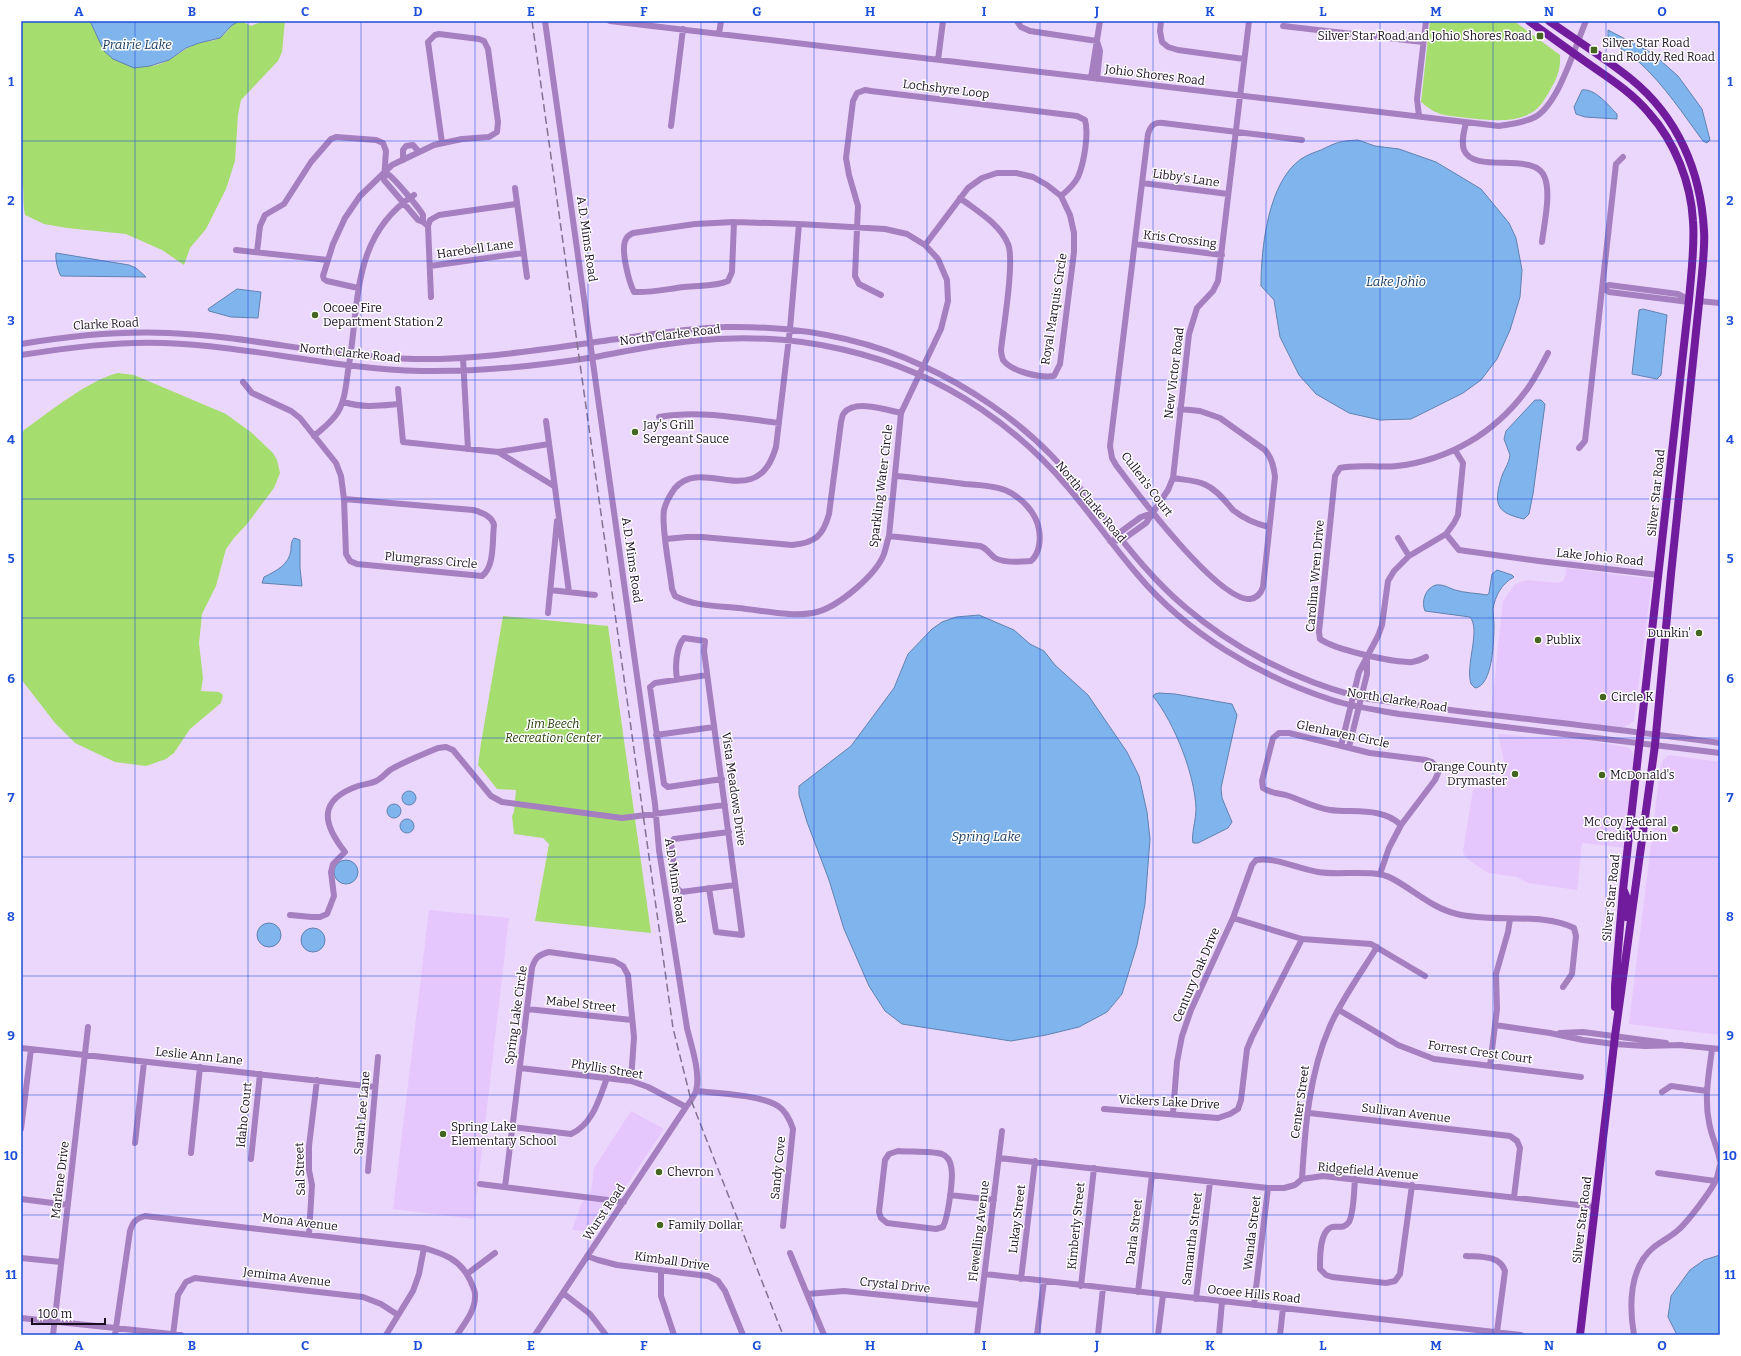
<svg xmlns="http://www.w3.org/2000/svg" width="1741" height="1356" font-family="Bitter,serif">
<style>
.built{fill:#e6c7fd}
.green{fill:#a6dd6f}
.water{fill:#7fb4ed;stroke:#6182b0}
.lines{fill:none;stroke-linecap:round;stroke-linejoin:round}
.minor{stroke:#a57fbf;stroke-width:6}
.major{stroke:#711c9c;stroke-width:8}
.rail{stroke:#83728f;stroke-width:1.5;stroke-dasharray:8 4;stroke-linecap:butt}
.grid{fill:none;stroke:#1d4ed8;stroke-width:1;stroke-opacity:0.55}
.poi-dot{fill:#45661e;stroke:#fff;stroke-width:1.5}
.labels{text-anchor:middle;stroke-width:3;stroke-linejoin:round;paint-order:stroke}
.poi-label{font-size:12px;fill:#1b0e23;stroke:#fff;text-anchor:start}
.street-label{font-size:12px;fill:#1b0e23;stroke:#fff}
.park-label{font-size:12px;font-style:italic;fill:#243a07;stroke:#fff}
.water-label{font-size:13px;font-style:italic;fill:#12385e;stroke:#fff}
.neatline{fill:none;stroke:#1d4ed8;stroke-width:1.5}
.grid-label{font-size:13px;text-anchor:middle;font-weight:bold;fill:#1d4ed8}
</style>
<rect width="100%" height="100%" fill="#ecd7fc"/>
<path class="built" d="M1565 568 1652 579 1634 721 1628 725 1620 728 1491 712 1503 601 1515 584 1526 580 1559 583 1564 580 1566 574Z
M1498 734 1529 737H1567L1627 747 1632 751 1634 757 1625 848 1582 843 1577 890 1528 883 1517 877 1488 873 1466 858 1464 854 1463 851 1473 790 1475 788 1495 789 1502 782 1504 761Z
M1669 755 1720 762V1035L1629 1024 1660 770 1663 760Z
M429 910 509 918 474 1219 393 1209Z
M631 1111 664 1129 596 1232 572 1230 582 1202 591 1191 594 1168Z"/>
<path class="green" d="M21 21H90L104 51C113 54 143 66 151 66 169 64 182 49 198 43 205 41 213 42 219 38 233 31 231 13 251 26L263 21H285L282 52 278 61 241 100 238 115 235 161 226 189 206 229 190 248 184 265 162 250 126 234 67 228 44 224 25 215C22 202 25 188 21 176Z
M1430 21H1514L1560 55C1561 68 1557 79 1550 90 1548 94 1545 99 1542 103 1525 126 1491 120 1467 118 1446 115 1438 117 1421 102Z
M118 373 134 375 226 414 252 433 273 453 277 460 280 473 274 488 247 524 234 538 226 549 216 586 202 614 199 643 203 678 201 691 219 692 223 695 221 703 190 729 174 753 166 759 146 766 115 762 75 743 55 723 21 679V435L24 430C49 412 89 380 118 373Z
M503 616 608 626 651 933 535 921 549 844 543 838 514 834 512 816 514 812 516 790 497 789 478 765 481 743Z"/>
<path class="water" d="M90 21H239L231 26 220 38 199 43 186 48 169 60 150 66 134 68 113 59 104 51Z
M1608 30 1652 53 1678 76 1702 109 1710 140 1707 143 1703 141C1683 114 1665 86 1640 63 1630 54 1618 47 1608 39Z
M1582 90C1595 88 1608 105 1617 114V119L1585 117 1576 114 1574 107Z
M1358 140 1375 146 1399 149 1436 162 1481 189 1509 223 1516 238 1522 270 1520 297 1510 330 1497 359 1481 380 1463 393 1411 419 1380 420 1349 413 1316 394 1299 375 1280 337 1274 300 1261 286C1261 248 1268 182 1301 159 1307 155 1315 152 1321 150 1337 142 1340 141 1358 140Z
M56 253 129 265 136 268 146 277 61 276C58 272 55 258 56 253Z
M237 289 261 292 258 318 231 317 209 311 208 309Z
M1643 309 1667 315 1661 375 1657 379 1632 374 1639 310Z
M1535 400H1541L1545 404 1533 494 1529 514 1524 519C1498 513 1493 506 1501 479 1503 471 1509 464 1510 455L1504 439 1506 431Z
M294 538 300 540V568L302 586 262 583 264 577C276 571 289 565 291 550 291 545 291 542 294 538Z
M1497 570 1512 575 1514 577C1502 583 1495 596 1493 609 1493 614 1494 620 1494 625 1494 639 1493 686 1475 688L1471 684C1465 665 1481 630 1470 617L1425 611C1421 602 1425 588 1436 585 1443 584 1449 588 1455 590 1465 593 1476 593 1487 595L1489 593 1492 574Z
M979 615 1014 630 1030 644 1044 651 1055 665 1088 695 1127 752 1139 776 1147 812 1150 839 1145 904 1137 945 1122 994 1107 1012 1079 1027 1046 1035 1011 1041 902 1024 885 1011 869 986 844 929 829 880 807 822 799 795V786L851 746 894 688 908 654 932 629 942 622 956 617Z
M1159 693 1175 694 1232 704 1237 715 1221 788 1222 798 1232 822 1228 828 1198 843H1193C1191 836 1196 819 1196 809 1195 775 1175 724 1153 696L1155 694Z
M402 798a7 7 0 1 1 14 0a7 7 0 1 1-14 0Z
M387 811a7 7 0 1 1 14 0a7 7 0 1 1-14 0Z
M400 826a7 7 0 1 1 14 0a7 7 0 1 1-14 0Z
M334 872a12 12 0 1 1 24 0a12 12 0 1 1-24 0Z
M257 935a12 12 0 1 1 24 0a12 12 0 1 1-24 0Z
M301 940a12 12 0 1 1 24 0a12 12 0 1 1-24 0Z
M1720 1255V1335H1677L1668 1317 1671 1296 1690 1270 1704 1260Z"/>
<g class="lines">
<path class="minor" d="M610 21 1499 126C1511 124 1524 123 1535 117 1559 104 1575 46 1586 21
M1017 21 1021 27 1030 31 1097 41
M1161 21 1160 31 1162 42 1168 47 1178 50 1244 59
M1283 26 1423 42
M719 34 721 21
M1097 41 1100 51 1097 79
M938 60 943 21
M1091 78 1100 21
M1419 116 1417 99 1426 21
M1466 123C1464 131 1461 142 1464 150 1474 175 1536 150 1545 178 1551 195 1544 224 1542 242
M671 126 683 29
M403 160V150L406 146 413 145 419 152
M385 172C392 175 419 208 423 215 423 216 423 221 423 222
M1142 183 1228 194
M515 188 527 277
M734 222 732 272 728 281C714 287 699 285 684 287 667 289 651 293 634 292 629 282 620 249 626 239 627 236 631 234 633 233L695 224 734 222 799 224 885 229 907 234 925 245 938 259 947 280 948 301 941 329 901 413 889 536C887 542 886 548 884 554 876 575 839 606 817 612 794 618 761 610 738 608 717 606 694 606 675 596L672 589C670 569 661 528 664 510 666 501 670 495 675 488 695 465 727 487 751 479 766 474 772 460 776 447L790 329 799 224
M1135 244 1222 255
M925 245 968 188 982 178 997 173H1016L1033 177 1047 185 1061 196 1070 215 1074 233V252L1060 364 1054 376C1040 378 1012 372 1003 360 1002 357 1001 353 1001 350 1003 330 1015 260 1008 244 1000 224 977 211 960 198
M236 250 328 260
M257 252 260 226 265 215 284 204 311 162 331 139 336 137 376 140 383 143 386 151 384 180 418 220 423 222 428 226
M430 266 523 253
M1603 287 1609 285 1678 294 1689 300
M1603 287 1609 292 1689 302
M358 288 327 281 324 279 323 276 333 244 345 218 360 196 392 165 434 145 462 139 489 137 497 132 498 122 488 49 484 41 479 39 439 34 435 35 428 42 442 143
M881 295 859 284 855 276 858 206 849 175 846 158 853 101 857 93 865 90 871 91 1077 116 1085 120C1089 134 1084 163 1078 177 1074 185 1067 191 1061 196
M431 297 428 226 430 220 439 215 516 204
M1699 301 1720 303
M21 344C69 336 119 331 168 333 251 336 332 358 415 359 486 360 555 347 625 338 659 333 692 328 726 327 793 326 862 337 923 366 969 387 1016 419 1051 455 1098 504 1133 563 1185 607 1233 648 1293 679 1355 696 1372 700 1391 702 1409 704 1446 710 1482 714 1519 718 1586 726 1653 734 1720 743
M21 355C68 348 117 341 164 343 250 346 335 369 421 371 478 372 538 366 595 357 627 351 659 344 692 341 793 330 897 352 981 409 1012 430 1042 457 1066 485 1091 514 1112 545 1137 574 1187 634 1259 676 1332 700 1354 707 1377 710 1399 714L1720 753
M463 358 468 449
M243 382 252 393 291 411 300 418 336 463 341 476 344 499 346 554 350 561 357 564 482 576C495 566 492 541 494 525 492 516 481 512 473 510L344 499
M398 389 403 442 498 452 549 444
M343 402C365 408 377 406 399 404
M1180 409 1200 411 1220 418 1265 450C1272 458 1274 467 1275 477L1263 587C1261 593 1257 598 1250 599 1218 601 1136 492 1116 465L1112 458 1110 446 1148 134C1151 125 1154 122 1163 123L1302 140
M659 417C699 410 739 418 779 423
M546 421 569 592
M314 436C322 429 332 422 338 412 345 400 346 385 348 371 360 305 350 237 414 195
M1579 448 1585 441 1616 164 1623 157
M498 452 554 486
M1173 478C1184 480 1196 480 1206 485 1217 490 1225 501 1233 510 1244 519 1256 524 1269 527
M1446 534 1459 550 1466 551 1539 561 1659 575
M889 536 980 546C987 548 989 554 995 558 1004 563 1021 562 1031 561 1039 554 1041 541 1039 530 1037 513 1020 496 1005 490 992 485 978 485 965 484 942 481 918 478 895 476
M1115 536 1141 517 1152 513
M1398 538 1409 556
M666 539 687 537H702L792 545C815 543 823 536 829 514L841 422C842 419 842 415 844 413 855 399 887 410 901 413
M1110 541 1122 540 1146 523 1168 490 1173 478 1189 334 1197 308 1213 291 1218 281 1249 21
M550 590 595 595
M548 613 557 521
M1426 657C1420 660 1414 663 1408 662 1387 661 1336 650 1320 639L1319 632 1335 476 1340 468C1357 464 1379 468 1397 466 1449 460 1494 433 1525 392 1534 381 1541 366 1548 353
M707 675 655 683 650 687 664 784 668 787 722 779
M677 679C675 667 676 647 684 638L705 641 704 651 742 935 716 932 709 888
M656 735 714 727
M1341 746 1359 672 1378 636 1382 625 1388 581 1394 571 1409 556 1446 534 1454 523 1458 515 1463 463 1455 450
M1349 747 1367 674V657
M729 832 674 839 671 843 677 888 681 892 735 885
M1380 874 1389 848 1401 825 1435 780 1438 773 1437 767 1432 762 1426 760 1370 753 1289 733H1279L1273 738 1262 781 1263 788C1272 794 1280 793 1289 796 1303 801 1316 808 1330 810 1354 813 1382 807 1401 825
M290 915 312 917H320L327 914 334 896 331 872 333 864 345 852C322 823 318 800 358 786 364 784 372 784 378 780 383 777 386 773 390 770 405 761 422 755 438 748L446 747 453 750 491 796 502 802 622 818 725 805
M1233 918 1302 939 1371 944 1425 976
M527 1009 632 1020
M1339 1010 1398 1045 1434 1059 1581 1077
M1495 1025 1550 1033 1583 1040 1614 1044 1645 1046 1682 1045
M1560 1033 1583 1032 1666 1043
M1679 1045 1720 1049
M21 1048 375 1087
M1712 1049C1709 1073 1704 1098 1709 1122 1711 1136 1718 1148 1720 1161
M1490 1066 1497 1009 1496 974 1508 932 1510 919
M520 1068 631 1081 648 1087 686 1107
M696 1091C717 1093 761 1095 778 1106 786 1111 790 1120 793 1129L783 1226
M1662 1092 1671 1086 1707 1091
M1104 1109 1218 1118 1230 1114 1238 1109 1241 1100 1247 1049 1252 1037 1302 939
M1173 1113 1177 1062 1182 1036 1191 1010 1233 918 1252 865 1256 860C1276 857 1298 869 1318 872 1341 876 1373 868 1393 879 1415 891 1432 908 1457 914 1493 923 1542 912 1574 928L1576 936 1572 974 1563 987
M1309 1113 1510 1136 1517 1141 1520 1148 1514 1197
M512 1127 571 1134C593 1124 599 1099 607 1078
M21 1129 31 1049
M135 1143 144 1062
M898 1151C909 1152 931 1151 942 1154 947 1156 950 1161 951 1166 954 1177 948 1217 943 1227L936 1229 887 1223 881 1218 879 1212 885 1160 889 1154Z
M191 1153 200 1067
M999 1158 1268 1188H1284L1295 1185 1302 1179 1323 1176 1596 1207
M251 1159 260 1074
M368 1171 378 1057
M1658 1173 1715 1181
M1302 1179C1305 1128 1309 1074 1330 1026 1342 999 1361 973 1377 947
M1355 1179C1354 1190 1354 1213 1349 1222 1344 1229 1339 1226 1332 1227 1319 1231 1320 1258 1320 1269L1326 1275 1332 1277 1386 1283 1395 1281 1400 1274 1412 1185
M480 1184 624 1202
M505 1187 532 968C535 958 538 955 549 952L614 961 623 966 628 975 634 1037 631 1081
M950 1195 994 1200
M21 1199 68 1205
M309 1234 312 1185 309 1170V1146L317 1080
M790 1253 824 1335
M587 1256 598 1260 617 1265 708 1276 718 1281 725 1291 743 1335
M1466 1256C1480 1257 1500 1255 1505 1271L1497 1332
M21 1258 61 1262
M661 1270V1296L674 1335
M467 1274 495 1253
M985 1274 1521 1335
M1021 1279 1035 1161
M1081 1286 1094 1168
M1138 1292 1152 1175
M563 1293 590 1314 606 1335
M807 1294 844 1291 980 1305
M1196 1299 1210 1182
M1254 1305 1268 1188
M21 1318 181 1335
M53 1335 88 1027
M115 1335 130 1231C133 1222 135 1219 145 1216L424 1248C444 1254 460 1259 470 1280 472 1285 476 1291 475 1297 475 1311 464 1324 457 1335
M173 1335 178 1295 186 1282 195 1278 363 1297 381 1304 398 1315
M386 1335 413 1291 419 1274 424 1248
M535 1335 686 1107C690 1102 694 1096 696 1091 701 1073 691 1045 687 1028L659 850 655 804 545 21
M977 1335 1002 1131
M1037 1335 1044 1281
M1098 1335 1103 1288
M1158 1335 1163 1295
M1219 1335 1222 1302
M1280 1335 1283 1308
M1634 1335C1629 1306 1629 1267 1654 1247 1662 1241 1670 1237 1677 1231 1687 1223 1711 1191 1716 1180 1718 1175 1719 1170 1720 1165"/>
<path class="major" d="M1529 21C1551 37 1573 53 1596 69 1615 82 1634 95 1649 113 1675 142 1691 183 1693 221 1695 247 1691 274 1689 300L1623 890 1615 986V1007
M1549 21C1576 40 1605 58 1631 79 1678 117 1701 172 1704 231 1705 245 1703 260 1702 274L1671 574 1655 745 1615 1036 1580 1335
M1624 891 1628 901 1626 917"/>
<path class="rail" d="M532 21 673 1028 691 1100 783 1335"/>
</g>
<path class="grid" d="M135 21V1335M248 21V1335M361 21V1335M475 21V1335M588 21V1335M701 21V1335M814 21V1335M927 21V1335M1040 21V1335M1153 21V1335M1266 21V1335M1380 21V1335M1493 21V1335M1606 21V1335M21 141H1720M21 261H1720M21 380H1720M21 499H1720M21 618H1720M21 738H1720M21 857H1720M21 976H1720M21 1095H1720M21 1215H1720"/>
<g class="poi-dot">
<rect x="1536" y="32" width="8" height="8" rx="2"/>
<rect x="1590" y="46" width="8" height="8" rx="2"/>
<circle cx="315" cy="315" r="4"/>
<circle cx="635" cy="432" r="4"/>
<circle cx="1699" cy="633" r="4"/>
<circle cx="1538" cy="640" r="4"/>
<circle cx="1603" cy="697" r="4"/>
<circle cx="1515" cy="774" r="4"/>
<circle cx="1602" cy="775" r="4"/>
<circle cx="1675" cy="829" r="4"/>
<circle cx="443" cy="1134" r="4"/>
<circle cx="659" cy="1172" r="4"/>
<circle cx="660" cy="1225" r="4"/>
</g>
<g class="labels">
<g class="poi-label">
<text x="1532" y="40" text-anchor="end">Silver Star Road and Johio Shores Road</text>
<text x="1602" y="47">Silver Star Road<tspan x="1602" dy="14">and Roddy Red Road</tspan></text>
<text x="323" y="312">Ocoee Fire<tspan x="323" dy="14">Department Station 2</tspan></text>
<text x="643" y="429">Jay's Grill<tspan x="643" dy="14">Sergeant Sauce</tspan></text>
<text x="1691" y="637" text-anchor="end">Dunkin'</text>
<text x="1546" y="644">Publix</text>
<text x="1611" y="701">Circle K</text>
<text x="1507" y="771" text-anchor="end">Orange County<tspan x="1507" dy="14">Drymaster</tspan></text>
<text x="1610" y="779">McDonald's</text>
<text x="1667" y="826" text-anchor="end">Mc Coy Federal<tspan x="1667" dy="14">Credit Union</tspan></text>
<text x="451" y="1131">Spring Lake<tspan x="451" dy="14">Elementary School</tspan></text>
<text x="667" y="1176">Chevron</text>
<text x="668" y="1229">Family Dollar</text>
</g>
<g class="street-label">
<text transform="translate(1155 75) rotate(7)" y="4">Johio Shores Road</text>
<text transform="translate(946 89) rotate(7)" y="4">Lochshyre Loop</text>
<text transform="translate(1186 178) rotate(8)" y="4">Libby's Lane</text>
<text transform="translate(587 239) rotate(82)" y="4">A.D. Mims Road</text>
<text transform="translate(1180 239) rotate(7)" y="4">Kris Crossing</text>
<text transform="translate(475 249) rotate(-8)" y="4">Harebell Lane</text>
<text transform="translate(1054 309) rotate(-81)" y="4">Royal Marquis Circle</text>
<text transform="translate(106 324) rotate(-3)" y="4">Clarke Road</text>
<text transform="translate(670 335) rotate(-7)" y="4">North Clarke Road</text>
<text transform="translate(350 353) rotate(6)" y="4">North Clarke Road</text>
<text transform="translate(1174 373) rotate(-83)" y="4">New Victor Road</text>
<text transform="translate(1147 484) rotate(53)" y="4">Cullen's Court</text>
<text transform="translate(881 486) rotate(-83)" y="4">Sparkling Water Circle</text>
<text transform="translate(1656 493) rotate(-84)" y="4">Silver Star Road</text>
<text transform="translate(1091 502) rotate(50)" y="4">North Clarke Road</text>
<text transform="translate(1600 557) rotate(6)" y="4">Lake Johio Road</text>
<text transform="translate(431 560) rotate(5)" y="4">Plumgrass Circle</text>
<text transform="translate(632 560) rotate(82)" y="4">A.D. Mims Road</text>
<text transform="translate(1315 576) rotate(-85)" y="4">Carolina Wren Drive</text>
<text transform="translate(1397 700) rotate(9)" y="4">North Clarke Road</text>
<text transform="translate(1343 734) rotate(12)" y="4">Glenhaven Circle</text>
<text transform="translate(734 789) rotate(82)" y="4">Vista Meadows Drive</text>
<text transform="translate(675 881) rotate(82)" y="4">A.D. Mims Road</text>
<text transform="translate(1611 898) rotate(-84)" y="4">Silver Star Road</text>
<text transform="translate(1196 975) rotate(-67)" y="4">Century Oak Drive</text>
<text transform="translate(581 1004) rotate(6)" y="4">Mabel Street</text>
<text transform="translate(516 1015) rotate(-82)" y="4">Spring Lake Circle</text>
<text transform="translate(1480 1052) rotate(8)" y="4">Forrest Crest Court</text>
<text transform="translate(199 1056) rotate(6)" y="4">Leslie Ann Lane</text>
<text transform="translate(607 1069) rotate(9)" y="4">Phyllis Street</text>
<text transform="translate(1169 1102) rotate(3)" y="4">Vickers Lake Drive</text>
<text transform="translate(1300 1102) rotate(-82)" y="4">Center Street</text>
<text transform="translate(362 1113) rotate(-85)" y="4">Sarah Lee Lane</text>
<text transform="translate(1406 1113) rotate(7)" y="4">Sullivan Avenue</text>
<text transform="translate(244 1115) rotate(-84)" y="4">Idaho Court</text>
<text transform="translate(778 1168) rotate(-84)" y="4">Sandy Cove</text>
<text transform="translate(300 1169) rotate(-92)" y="4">Sal Street</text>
<text transform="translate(1368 1171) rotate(5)" y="4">Ridgefield Avenue</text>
<text transform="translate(60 1180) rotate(-83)" y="4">Marlene Drive</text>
<text transform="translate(604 1212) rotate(-56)" y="4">Wurst Road</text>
<text transform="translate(1017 1219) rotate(-83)" y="4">Lukay Street</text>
<text transform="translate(1582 1220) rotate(-83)" y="4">Silver Star Road</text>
<text transform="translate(300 1222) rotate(7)" y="4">Mona Avenue</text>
<text transform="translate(1076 1226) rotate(-84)" y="4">Kimberly Street</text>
<text transform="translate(979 1231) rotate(-83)" y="4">Flewelling Avenue</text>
<text transform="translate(1134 1232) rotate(-83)" y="4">Darla Street</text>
<text transform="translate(1252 1233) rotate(-83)" y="4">Wanda Street</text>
<text transform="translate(1192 1239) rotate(-83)" y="4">Samantha Street</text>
<text transform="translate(672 1261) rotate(8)" y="4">Kimball Drive</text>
<text transform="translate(287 1277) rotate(7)" y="4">Jemima Avenue</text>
<text transform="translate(895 1285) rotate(6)" y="4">Crystal Drive</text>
<text transform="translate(1254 1294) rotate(6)" y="4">Ocoee Hills Road</text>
</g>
<g class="park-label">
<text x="553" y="728">Jim Beech<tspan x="553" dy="14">Recreation Center</tspan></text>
</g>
<g class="water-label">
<text x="137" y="49">Prairie Lake</text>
<text x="1396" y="286">Lake Johio</text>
<text x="986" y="841">Spring Lake</text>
</g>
</g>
<rect width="1741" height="1356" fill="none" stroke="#ffffff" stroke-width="44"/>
<path d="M32 1318v6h73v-6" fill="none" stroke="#1b0e23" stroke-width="2"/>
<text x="38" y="1318" font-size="12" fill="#1b0e23" stroke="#ffffff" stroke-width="3" paint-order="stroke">100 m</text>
<rect x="22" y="22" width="1697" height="1312" class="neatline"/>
<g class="grid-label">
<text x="79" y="16">A</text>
<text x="192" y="16">B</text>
<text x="305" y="16">C</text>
<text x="418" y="16">D</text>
<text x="531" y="16">E</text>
<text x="644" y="16">F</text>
<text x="757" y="16">G</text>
<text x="870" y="16">H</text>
<text x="984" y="16">I</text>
<text x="1097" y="16">J</text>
<text x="1210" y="16">K</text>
<text x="1323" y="16">L</text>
<text x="1436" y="16">M</text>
<text x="1549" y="16">N</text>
<text x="1662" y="16">O</text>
<text x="11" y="86">1</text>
<text x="1730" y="86">1</text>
<text x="11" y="205">2</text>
<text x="1730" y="205">2</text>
<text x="11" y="325">3</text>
<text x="1730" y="325">3</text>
<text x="11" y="444">4</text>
<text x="1730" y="444">4</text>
<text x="11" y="563">5</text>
<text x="1730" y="563">5</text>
<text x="11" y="683">6</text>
<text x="1730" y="683">6</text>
<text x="11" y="802">7</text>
<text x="1730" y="802">7</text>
<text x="11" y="921">8</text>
<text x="1730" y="921">8</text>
<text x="11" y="1040">9</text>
<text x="1730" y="1040">9</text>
<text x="11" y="1160">10</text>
<text x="1730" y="1160">10</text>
<text x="11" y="1279">11</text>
<text x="1730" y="1279">11</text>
<text x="79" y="1350">A</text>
<text x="192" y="1350">B</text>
<text x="305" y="1350">C</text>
<text x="418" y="1350">D</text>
<text x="531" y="1350">E</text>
<text x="644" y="1350">F</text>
<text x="757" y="1350">G</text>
<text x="870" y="1350">H</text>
<text x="984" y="1350">I</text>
<text x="1097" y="1350">J</text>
<text x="1210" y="1350">K</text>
<text x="1323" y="1350">L</text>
<text x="1436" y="1350">M</text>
<text x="1549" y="1350">N</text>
<text x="1662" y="1350">O</text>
</g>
</svg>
